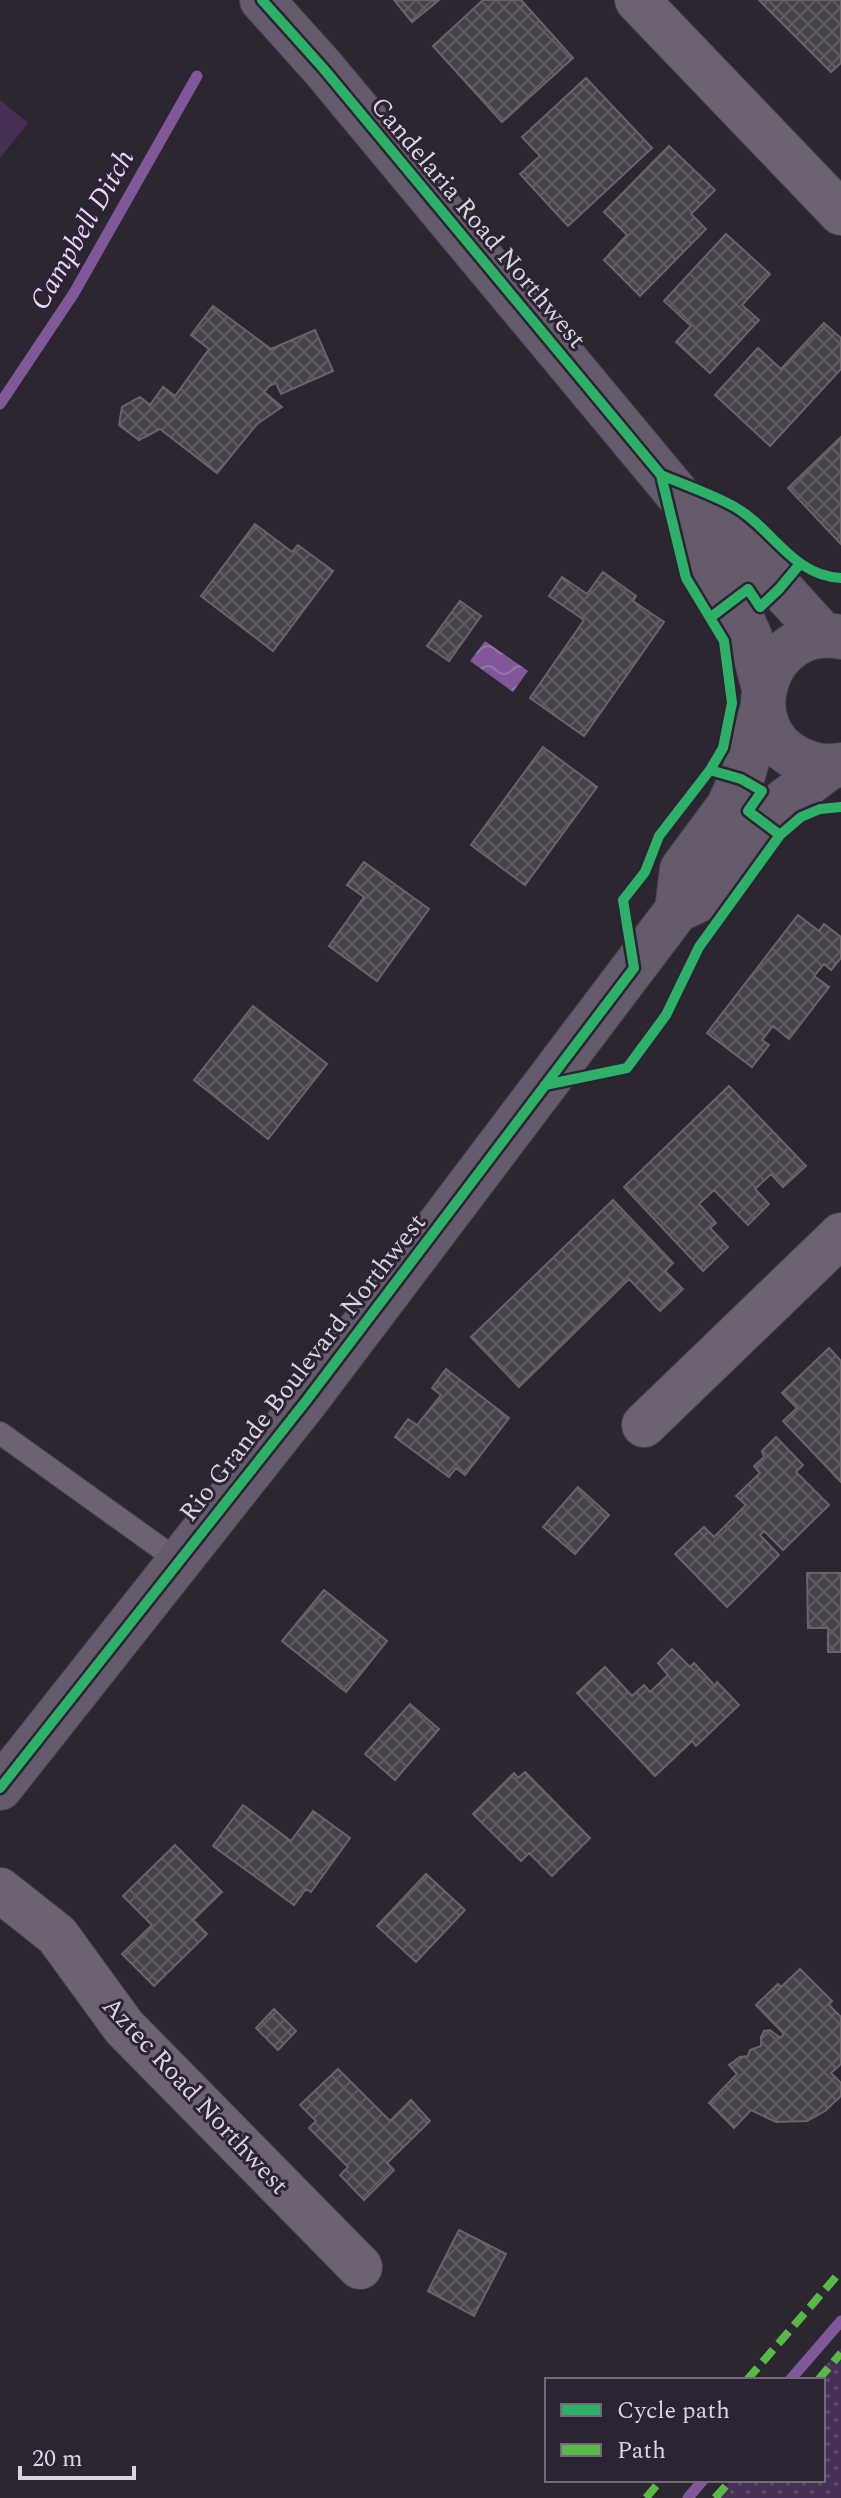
<svg xmlns="http://www.w3.org/2000/svg" width="841" height="2498" font-family="Spectral,serif">
<style>
.green{fill:#473055}
.park{fill:url(#park-dots)}
.water{fill:url(#water-waves)}
.lines{fill:none;stroke-linecap:round;stroke-linejoin:round}
.stream{stroke:#805799;stroke-width:11}
.building{fill:url(#building-cross-hatch);stroke:#69646c;stroke-width:2}
.service-casing{stroke:#47434b;stroke-width:24}
.minor-casing{stroke:#47434b;stroke-width:46}
.secondary-casing{stroke:#47434b;stroke-width:46}
.service{stroke:#6c6271;stroke-width:22}
.minor{stroke:#6c6271;stroke-width:44}
.secondary{stroke:#655b6c;stroke-width:44}
.quiet{stroke:#58b947;stroke-width:8;stroke-dasharray:16 8;stroke-linecap:butt}
.cycleway-casing{stroke:#2c2333;stroke-width:15}
.cycleway{stroke:#2db169;stroke-width:10}
.labels{text-anchor:middle;stroke-width:6;stroke-linejoin:round;paint-order:stroke}
.street-label{font-size:26px;fill:#dad4df;stroke:#2c2333}
.water-label{font-size:28px;font-style:italic;fill:#ecd4fc;stroke:#2c2333}
</style>
<defs>
<pattern id="park-dots" width="8" height="8" patternUnits="userSpaceOnUse" patternTransform="scale(2)"><rect width="8" height="8" fill="#473055"/><path d="M2 2h.1M6 6h.1" fill="none" stroke="#614d6d" stroke-width="1.8" stroke-linecap="round"/></pattern>
<pattern id="water-waves" width="16" height="10" patternUnits="userSpaceOnUse" patternTransform="scale(2)"><rect width="16" height="10" fill="#805799"/><path d="M0 5q4-4 8 0t8 0" fill="none" stroke="#9776ab"/></pattern>
<pattern id="building-cross-hatch" width="8" height="8" patternUnits="userSpaceOnUse" patternTransform="scale(2)"><rect width="8" height="8" fill="#464249"/><path d="M0 0l8 8M0 8l8-8" fill="none" stroke="#605c63"/></pattern>
</defs>
<rect width="100%" height="100%" fill="#2b2630"/>
<path class="green" d="M0 100 28 123 0 158Z"/>
<path class="park" d="M841 2348V2498H715L731 2480H823V2380H814Z"/>
<path class="water" d="M485 641 528 671 513 692 470 661Z"/>
<g class="lines">
<path class="stream" d="M0 404 74 293 197 76
M790 2380 841 2321
M688 2498 703 2480"/>
</g>
<path class="building" d="M394 0H439L412 22Z
M483 0H521L573 58 502 122 433 46Z
M759 0H841V63L831 72Z
M586 78 652 148 568 226 520 174 540 156 522 137Z
M669 146 715 190 691 214 706 229 640 296 604 260 627 235 604 212Z
M726 234 770 274 742 305 759 320 710 373 676 342 691 326 664 301Z
M213 306 271 349 315 330 333 371 281 394 276 383 269 386 264 392 282 407 257 424 217 473 160 429 139 440 119 425 122 407 140 397 150 405 163 387 175 396 209 349 191 335Z
M824 323 841 338V369L770 446 715 395 758 348 781 369Z
M841 437V544L788 488Z
M255 524 292 552 298 545 333 571 273 651 201 596Z
M603 572 636 596 633 601 664 622 584 736 530 698 584 620 549 596 562 577 587 594Z
M460 601 481 616 449 661 427 646Z
M543 747 597 787 525 885 471 845Z
M364 862 429 909 377 981 329 946 364 897 347 885Z
M798 915 819 931 824 924 841 937V958L831 970 824 964 814 976 829 987 789 1039 773 1026 762 1040 769 1045 752 1067 707 1033Z
M253 1006 327 1064 268 1139 194 1080Z
M729 1086 806 1166 783 1187 771 1174 755 1189 769 1204 748 1225 714 1190 699 1204 716 1223 710 1228 728 1247 703 1271 624 1187Z
M613 1200 673 1263 665 1271 683 1289 660 1311 629 1279 519 1387 471 1337Z
M829 1348 841 1361V1482L783 1421 797 1408 782 1393Z
M446 1369 509 1418 465 1475 456 1468 449 1477 395 1437 408 1419 417 1425 441 1395 432 1388Z
M776 1437 803 1465 796 1472 829 1505 783 1550 764 1531 760 1535 779 1555 727 1607 675 1554 704 1527 714 1537 746 1505 736 1496 760 1473 754 1466 764 1457 762 1451Z
M578 1487 609 1515 575 1554 543 1527Z
M807 1573H841V1652H828V1628H808Z
M324 1590 387 1641 346 1692 282 1641Z
M672 1649 690 1667 694 1663 715 1686 717 1682 739 1705 696 1746 692 1741 655 1776 577 1693 605 1667 632 1696 644 1685 650 1692 668 1675 658 1663Z
M410 1704 439 1729 395 1780 365 1754Z
M525 1772 590 1838 552 1876 529 1853 521 1861 473 1814 514 1773 518 1778Z
M243 1805 291 1841 313 1811 350 1838 311 1892 306 1889 294 1905 213 1846Z
M175 1845 222 1892 193 1920 207 1934 154 1986 122 1954 152 1925 123 1896Z
M426 1874 465 1910 416 1962 377 1926Z
M800 1969 832 2001 829 2005 841 2017V2064L831 2073 841 2083V2096L825 2111 807 2121 776 2122 751 2110 734 2128 709 2103 737 2074 729 2065 740 2057 748 2056 750 2050 761 2046V2037L764 2031 770 2030 780 2038 784 2034 756 2005 778 1984 781 1987Z
M274 2009 296 2031 278 2050 256 2028Z
M338 2069 390 2121 411 2100 430 2121 387 2163 394 2170 364 2200 340 2175 348 2167 309 2128 316 2121 300 2105Z
M459 2230 506 2254 474 2316 428 2291Z"/>
<g class="lines">
<defs>
<path id="service" d="M0 1433 180 1562"/>
<path id="minor" d="M637 0 841 213
M644 1425 841 1235
M0 1890 57 1935 124 2027 360 2267"/>
<path id="secondary" d="M262 0 323 68 699 520 736 539 823 635
M699 520 710 568 740 614 750 637 764 688
M841 637C767 622 732 727 799 759 812 765 826 768 841 765
M677 910 682 869 728 807 743 775 763 706
M0 1788 306 1401 677 910 716 892 784 801 830 767"/>
</defs>
<use href="#service" class="service-casing"/>
<use href="#minor" class="minor-casing"/>
<use href="#secondary" class="secondary-casing"/>
<use href="#service" class="service"/>
<use href="#minor" class="minor"/>
<use href="#secondary" class="secondary"/>
<path class="quiet" d="M747 2380 841 2271
M818 2380 841 2353
M646 2498 661 2480
M715 2498 731 2480"/>
<defs>
<path id="cycleway" d="M661 475C685 485 712 494 735 507 773 529 793 576 841 578
M711 617 748 589 760 607 779 589 800 564
M710 770 741 779 762 791 748 811 780 835
M545 1085 627 1068 666 1015 699 947 780 835 801 817 820 809 841 807
M0 1788 306 1401 634 968 623 900 645 872 659 836 710 770 723 748 732 703 724 641 686 578 661 475 323 68 262 0"/>
</defs>
<use href="#cycleway" class="cycleway-casing"/>
<use href="#cycleway" class="cycleway"/>
</g>
<g class="labels">
<g class="street-label">
<text transform="translate(479 222) rotate(50)" y="9">Candelaria Road Northwest</text>
<text transform="translate(302 1367) rotate(-52)" y="9">Rio Grande Boulevard Northwest</text>
<text transform="translate(196 2095) rotate(47)" y="9">Aztec Road Northwest</text>
</g>
<g class="water-label">
<text transform="translate(81 229) rotate(-60)" y="10">Campbell Ditch</text>
</g>
</g>
<rect x="545" y="2378" width="280" height="104" fill="#2c2333" stroke="#726a78" stroke-width="2"/>
<rect x="561" y="2404" width="40" height="12" fill="#2db169" stroke="#726a78" stroke-width="2"/>
<text x="617" y="2418" font-size="24" fill="#dad4df">Cycle path</text>
<rect x="561" y="2444" width="40" height="12" fill="#58b947" stroke="#726a78" stroke-width="2"/>
<text x="617" y="2458" font-size="24" fill="#dad4df">Path</text>
<path d="M20 2466v12h114v-12" fill="none" stroke="#dad4df" stroke-width="4"/>
<text x="32" y="2466" font-size="24" fill="#dad4df" stroke="#2c2333" stroke-width="6" paint-order="stroke">20 m</text>
</svg>
